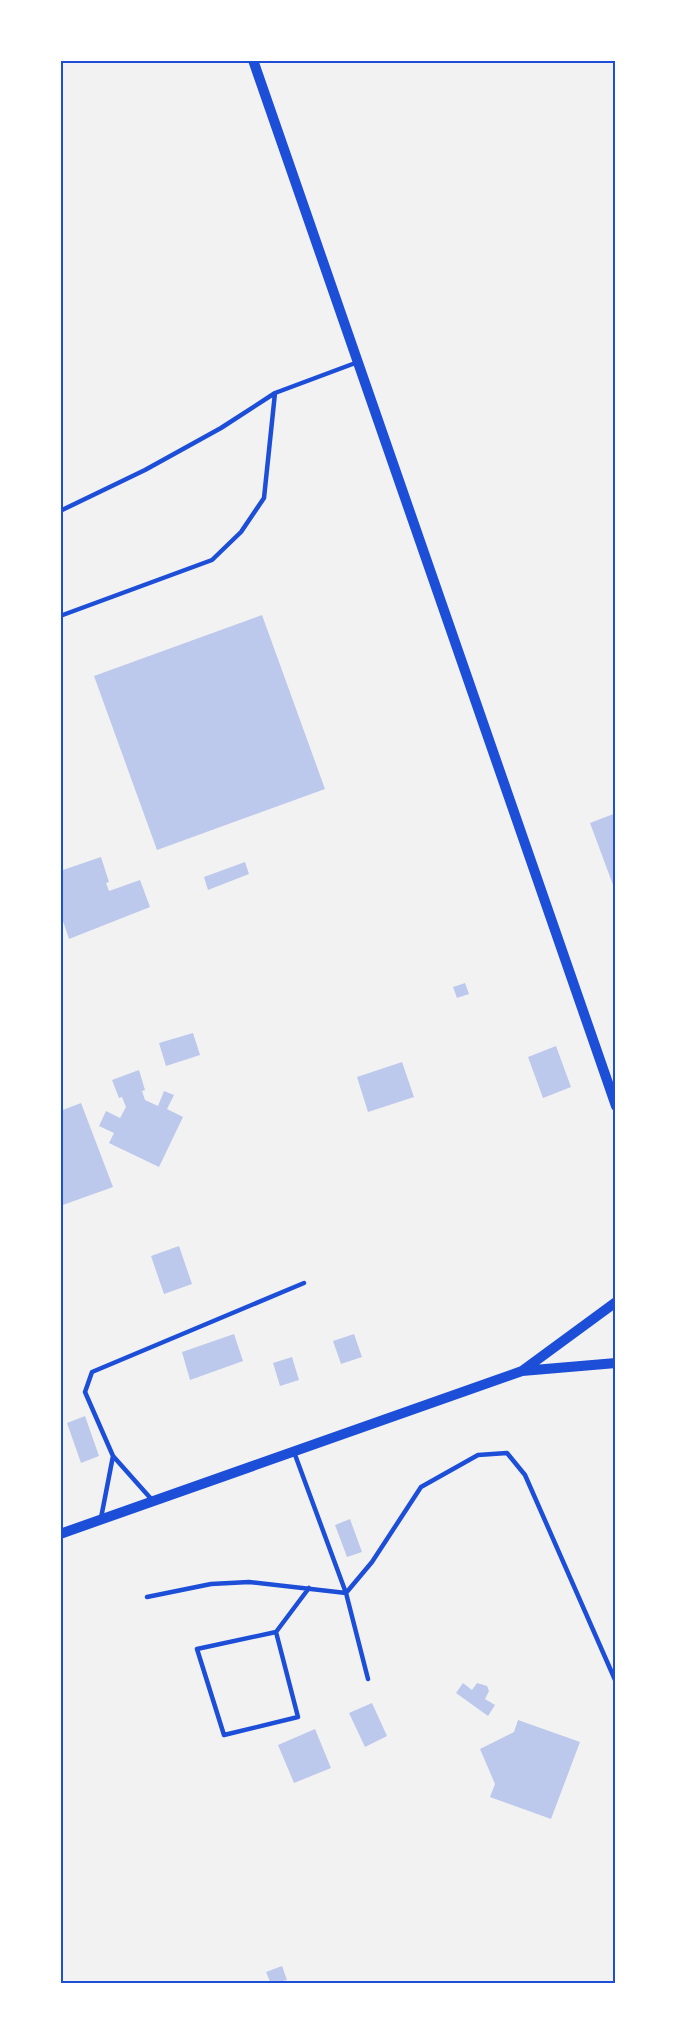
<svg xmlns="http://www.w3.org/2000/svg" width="676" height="2044" font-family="'Public Sans',sans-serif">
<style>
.building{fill:#bdc9ec}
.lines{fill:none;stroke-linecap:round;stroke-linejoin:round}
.service{stroke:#1d4ed8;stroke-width:4.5}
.tertiary{stroke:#1d4ed8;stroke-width:10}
.neatline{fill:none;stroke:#1d4ed8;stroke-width:2}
</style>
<rect width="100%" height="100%" fill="#f2f2f2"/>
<path class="building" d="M262 615 325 789 157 850 94 676Z
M616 813V893L590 823Z
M101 857 109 882 106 883 109 891 140 880 150 907 69 939 60 912V871Z
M245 862 249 874 208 890 204 877Z
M465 983 469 994 457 998 453 987Z
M193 1033 200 1055 166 1066 159 1043Z
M556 1046 571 1087 543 1098 528 1057Z
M402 1062 414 1097 368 1112 357 1077Z
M139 1070 145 1090 142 1091 145 1100 158 1106 164 1091 174 1095 167 1109 183 1117 159 1167 109 1143 114 1133 99 1126 106 1111 120 1118 126 1107 122 1097 119 1098 112 1080Z
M81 1103 113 1187 60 1206V1111Z
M179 1246 192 1284 164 1294 151 1256Z
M234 1334 243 1361 190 1380 182 1352Z
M354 1334 362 1357 341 1364 333 1341Z
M292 1357 299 1380 280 1386 273 1363Z
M85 1416 99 1456 81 1463 67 1423Z
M350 1519 362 1552 347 1557 335 1525Z
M463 1683 472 1690 477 1683 487 1686 489 1691 485 1699 495 1705 488 1716 456 1693Z
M372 1703 387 1736 365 1747 349 1713Z
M518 1720 580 1742 551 1819 490 1797 495 1784 480 1749 514 1732Z
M315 1729 331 1768 294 1783 278 1745Z
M282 1966 287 1980 271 1984 266 1972Z"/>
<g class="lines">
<path class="service" d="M60 511 145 470 221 428 275 393 358 362
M60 616 212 560 241 532 264 498 275 393
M294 1452 346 1593 368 1679
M153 1501 113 1456 85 1392 92 1372 304 1283
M101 1518 113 1456
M147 1597 211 1584 249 1582 346 1593 372 1562 421 1487 478 1455 507 1453 525 1475 616 1682
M276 1632 298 1717 224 1735 197 1649 276 1632 309 1588"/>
<path class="tertiary" d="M253 60 616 1106
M522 1371 616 1363
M60 1534 522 1371 616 1302"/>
</g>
<rect width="676" height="2044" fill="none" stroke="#ffffff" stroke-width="123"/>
<rect x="62" y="62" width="552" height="1920" class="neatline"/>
</svg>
